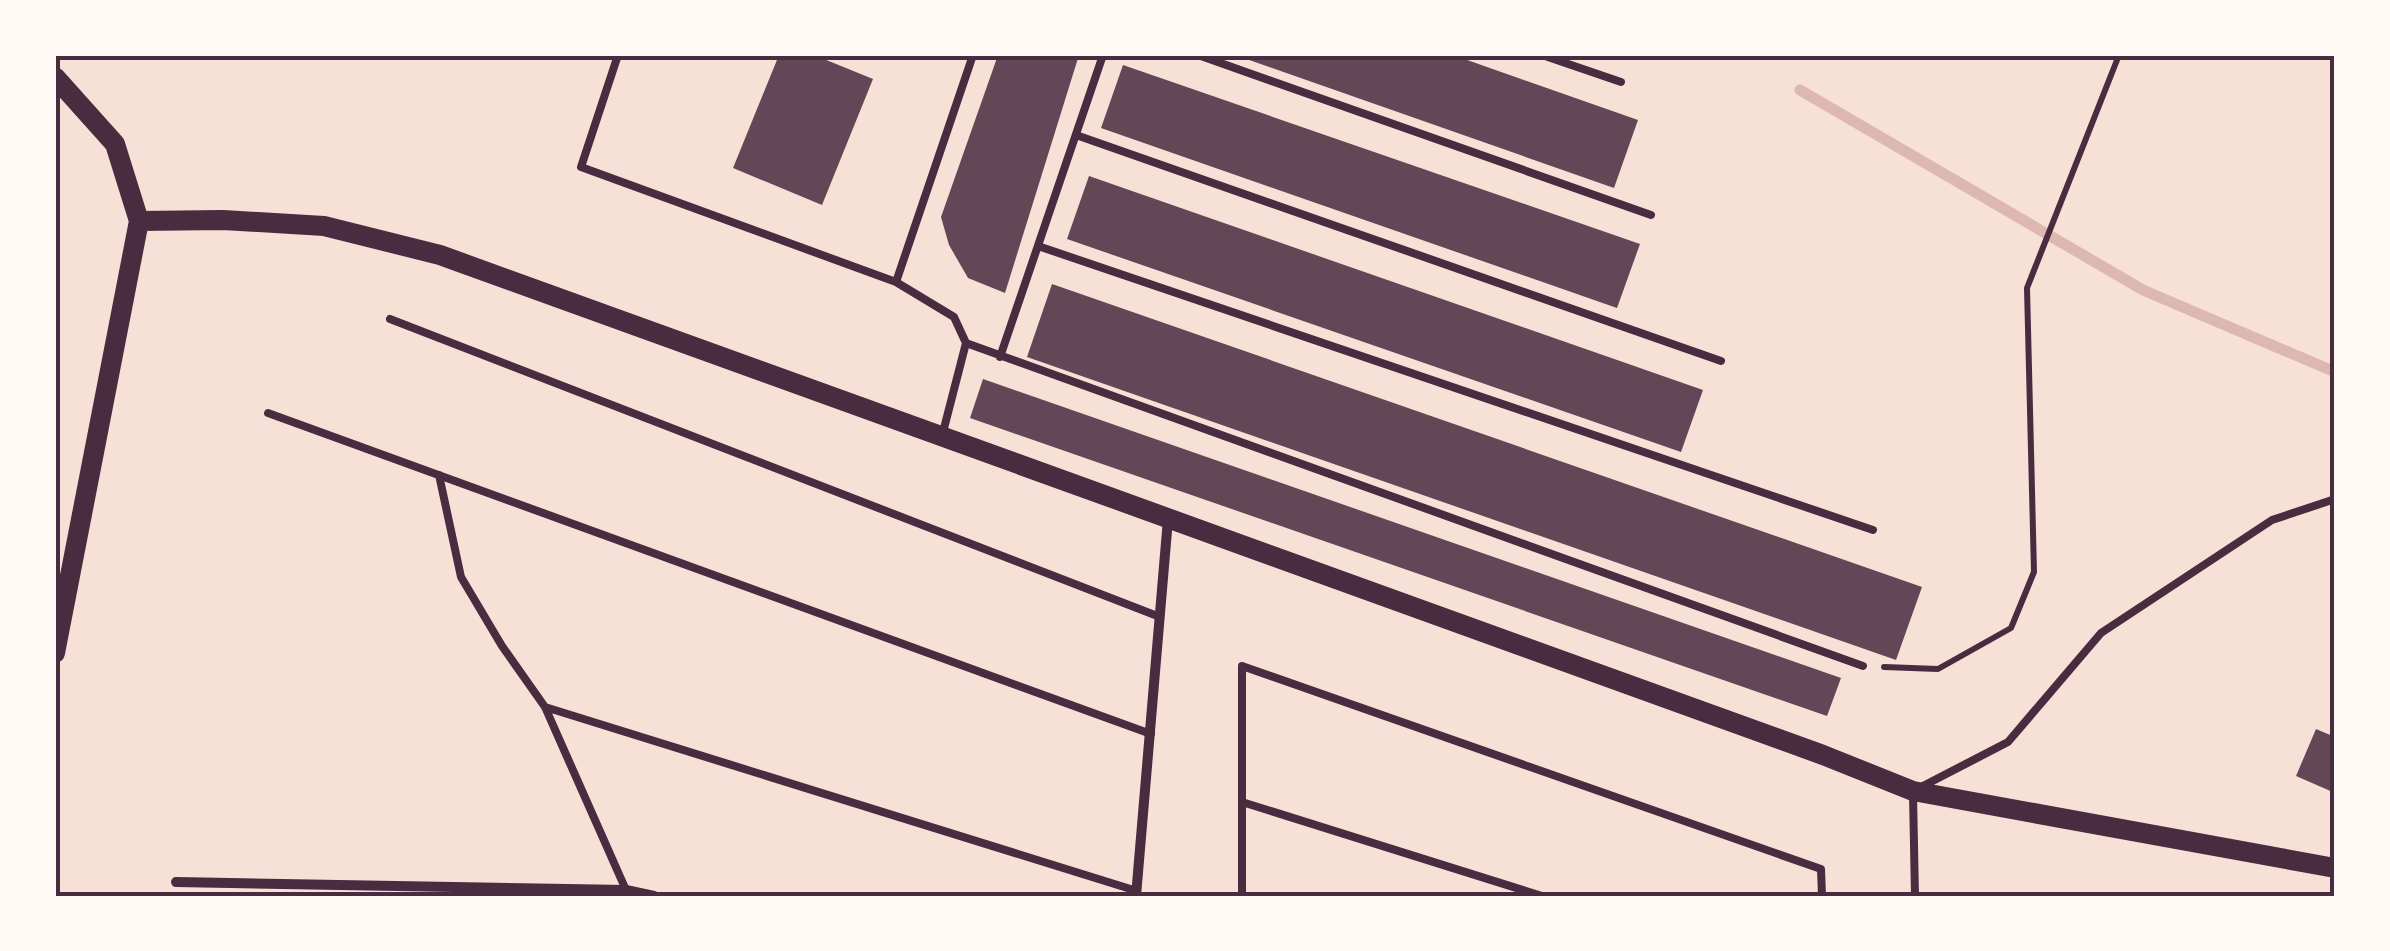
<svg xmlns="http://www.w3.org/2000/svg" width="2390" height="951" font-family="'PT Sans',sans-serif">
<style>
.lines{fill:none;stroke-linecap:round;stroke-linejoin:round}
.stream{stroke:#dcb8b0;stroke-width:11}
.building{fill:#644757}
.path{stroke:#4a2c40;stroke-width:6}
.service{stroke:#4a2c40;stroke-width:8}
.minor{stroke:#4a2c40;stroke-width:10}
.secondary{stroke:#4a2c40;stroke-width:20}
.neatline{fill:none;stroke:#4a2c40;stroke-width:4}
</style>
<rect width="100%" height="100%" fill="#f7e1d7"/>
<g class="lines">
<path class="stream" d="M1800 90 2143 290 2335 372"/>
</g>
<path class="building" d="M779 55H814L873 79 822 205 733 168Z
M998 55H1079L1005 293 968 278 949 245 941 217Z
M1235 55H1453L1638 120 1614 188Z
M1123 65 1640 244 1617 308 1101 128Z
M1089 176 1703 390 1681 452 1067 239Z
M1052 284 1922 587 1896 660 1027 357Z
M983 379 1841 678 1827 716 970 418Z
M2316 729 2335 737V793L2296 776Z"/>
<g class="lines">
<path class="path" d="M1884 667 1938 669 2011 628 2034 572 2027 288 2119 55"/>
<path class="service" d="M618 55 581 167 896 282 954 317 966 343
M1198 55 1651 215
M1542 55 1621 82
M1076 135 1721 361
M1038 246 1873 530
M896 282 973 55
M390 319 1160 617
M1000 357 1103 55
M268 413 1151 734
M942 436 966 343 1863 666
M439 475 461 577 502 646 545 707 626 890
M545 707 1137 891
M1923 786 2008 742 2101 633 2272 520 2335 499
M1913 794 1915 896
M1242 802 1542 896
M1242 896V666L1821 869 1822 896"/>
<path class="minor" d="M176 882 626 890 654 896
M1136 896 1168 519"/>
<path class="secondary" d="M55 77 115 144 139 221 55 653
M139 221 223 220 324 226 440 255 1823 755 1913 791 2335 868"/>
</g>
<rect width="2390" height="951" fill="none" stroke="#fffaf5" stroke-width="115"/>
<rect x="58" y="58" width="2274" height="836" class="neatline"/>
</svg>
